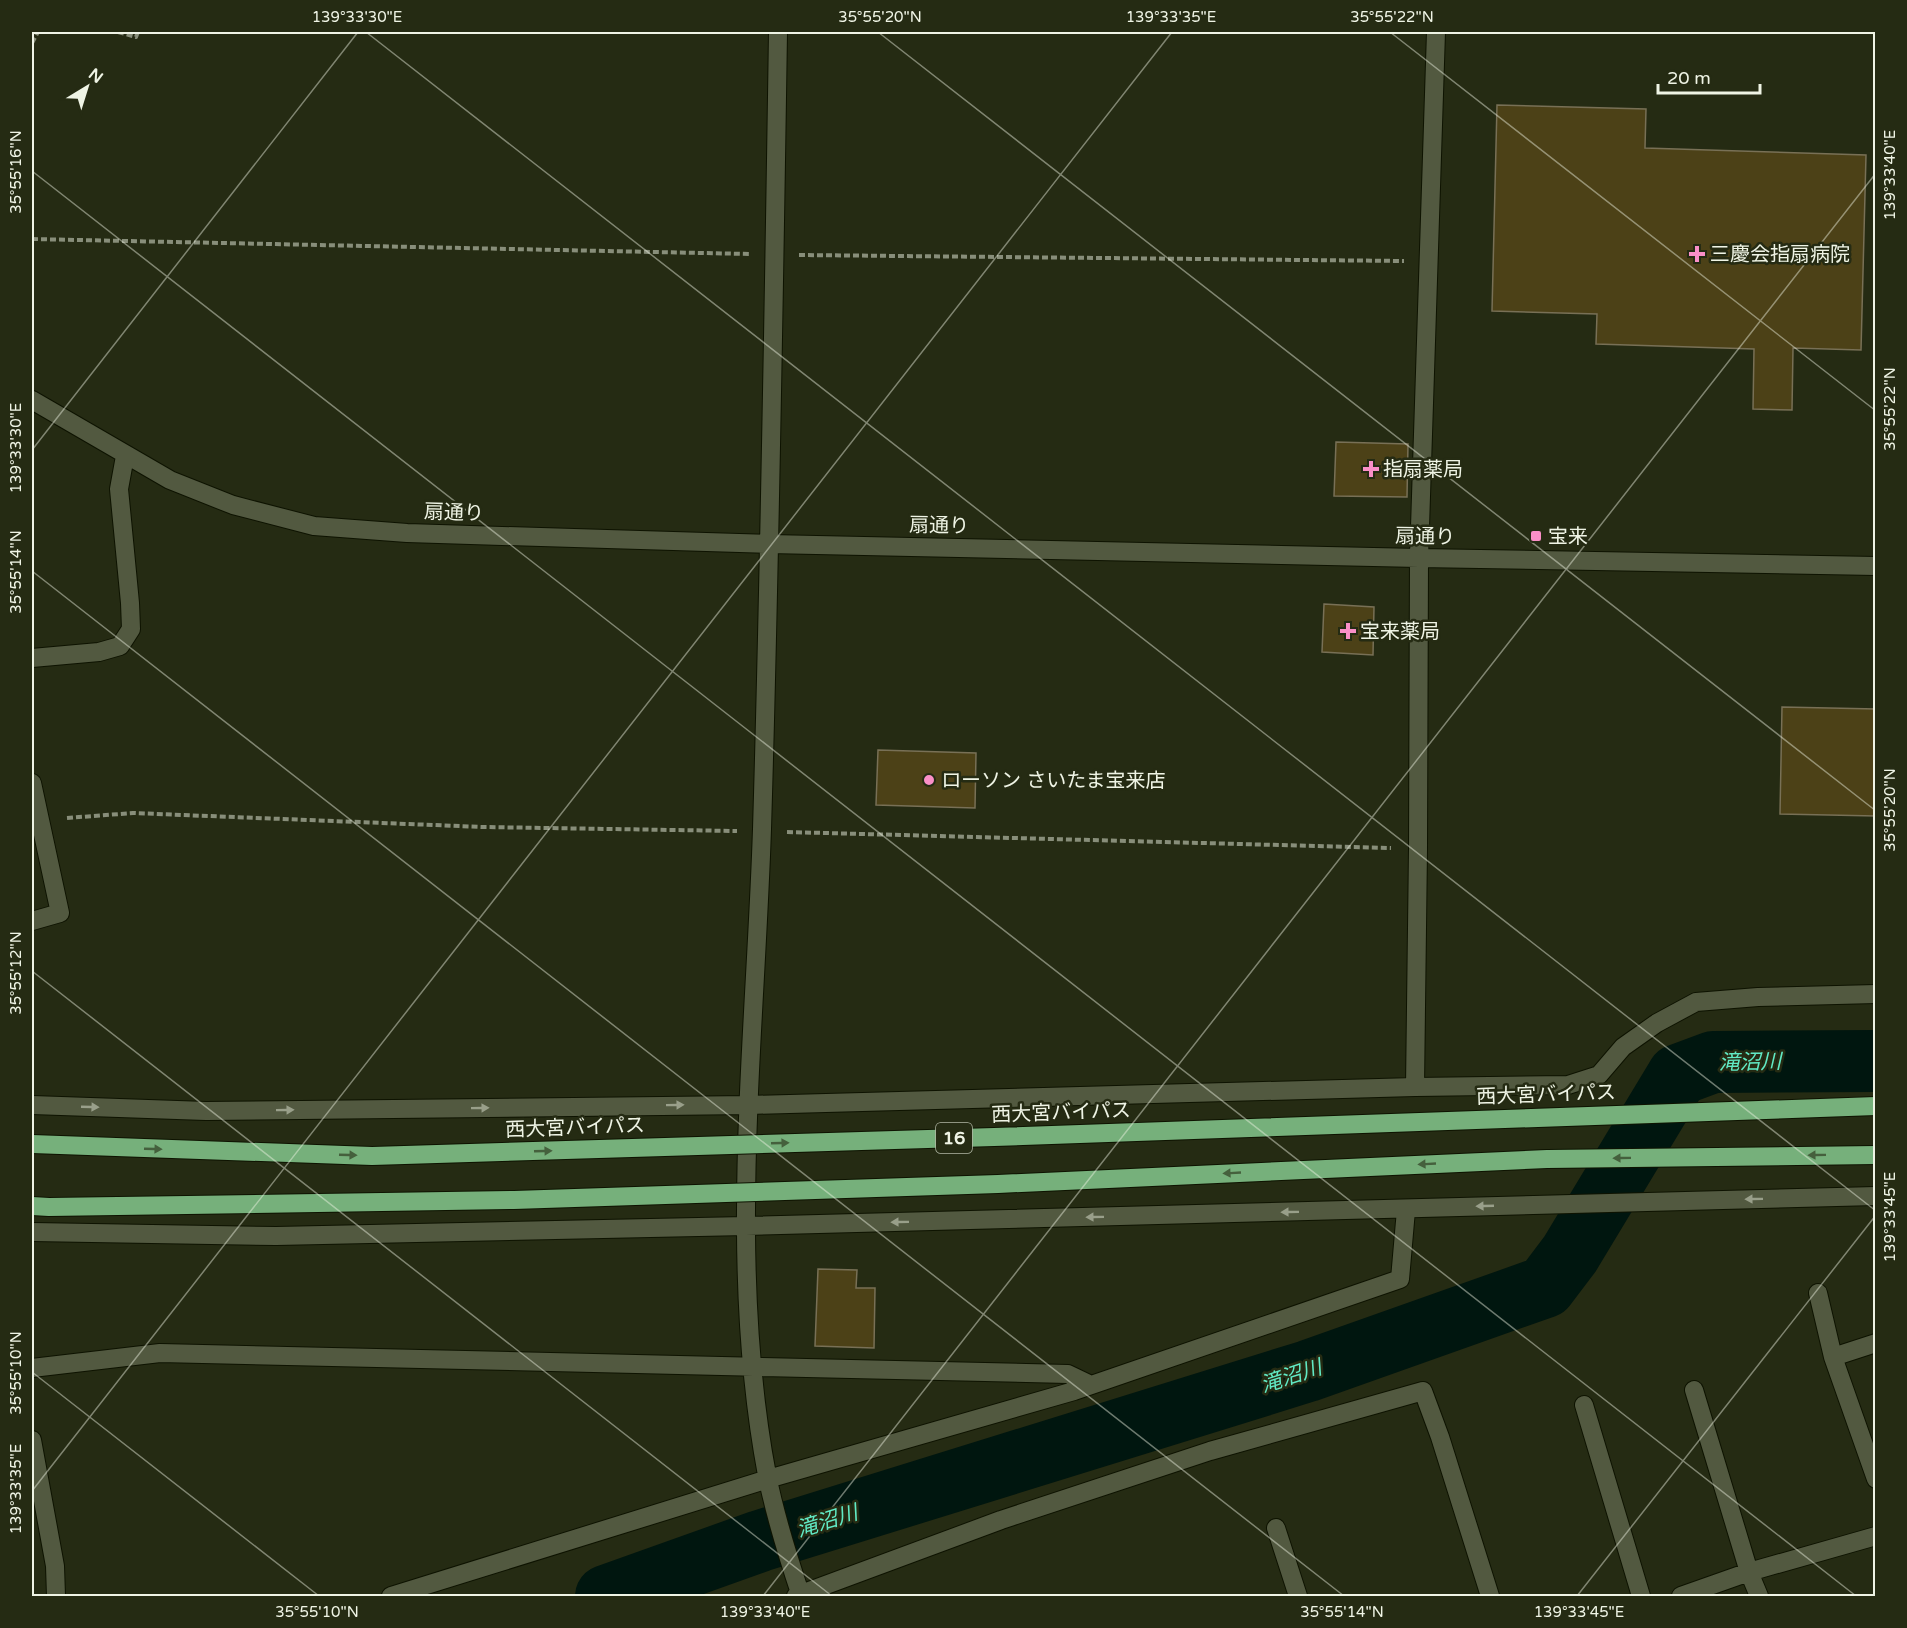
<svg xmlns="http://www.w3.org/2000/svg" width="1907" height="1628" font-family="'Varela Round','Noto Sans JP',sans-serif">
<style>
.lines{fill:none;stroke-linecap:round;stroke-linejoin:round}
.river{stroke:#00160f;stroke-width:62}
.building{fill:#4c4117;stroke:#787056;stroke-width:1.5}
.minor-casing{stroke:#0e1301;stroke-width:20}
.path{stroke:#888e7a;stroke-width:4;stroke-dasharray:6 3;stroke-linecap:butt}
.minor{stroke:#525940;stroke-width:18}
.highway-bridge-casing{stroke:#0e1301;stroke-width:20;stroke-linecap:butt}
.highway-bridge{stroke:#76b07b;stroke-width:18}
.oneway{fill:#999f8a}
.oneway2{fill:#45603d}
.ticks{fill:none;stroke:#eff4e5;stroke-width:1.5;stroke-opacity:0.45}
.poi-dot{fill:#fa8fc7;stroke:#252b13;stroke-width:2}
.labels{text-anchor:middle;stroke-width:5;stroke-linejoin:round;paint-order:stroke}
.shield{fill:#252b13;stroke:#b2b8a6;stroke-width:1.5}
.shield-label{font-size:18px;font-weight:bold;fill:#eff4e5}
.poi-label{font-size:20px;fill:#eff4e5;stroke:#252b13;text-anchor:start}
.street-label{font-size:20px;fill:#eff4e5;stroke:#252b13}
.water-label{font-size:21px;font-style:italic;fill:#61eac5;stroke:#252b13}
.neatline{fill:none;stroke:#eff4e5;stroke-width:2}
.ticks-label{font-size:15px;text-anchor:middle;fill:#eff4e5}
</style>
<rect width="100%" height="100%" fill="#252b13"/>
<g class="lines">
<path class="river" d="M606 1596 760 1541 1308 1371 1545 1287 1570 1254 1678 1075 1713 1062 1876 1061"/>
</g>
<path class="building" d="M1497 105 1646 109 1645 148 1866 155 1861 350 1793 348 1792 410 1753 409 1754 349 1596 344 1597 314 1492 311Z
M1336 442 1408 444 1407 497 1334 496Z
M1324 604 1374 607 1373 655 1322 652Z
M1782 707 1876 709V816L1780 814Z
M878 750 976 753 975 808 876 805Z
M818 1269 857 1270 856 1288H875L874 1348 815 1346Z"/>
<g class="lines">
<defs>
<path id="minor" d="M778 32C774 297 770 563 762 829 755 1042 727 1263 767 1475 775 1516 788 1557 801 1596
M32 400 170 480 233 505 314 526 407 533 769 544 1419 558 1876 566
M32 658 99 652 120 646 131 629 130 603 119 489 125 456
M32 783 60 913 32 921
M1415 1087 1418 849 1419 558 1436 32
M32 1105 206 1111 750 1105 1415 1087 1568 1085 1599 1075 1623 1047 1657 1023 1696 1002 1758 997 1876 994
M32 1232 276 1236 746 1226 1876 1196
M1818 1293 1833 1357 1876 1479
M1833 1357 1876 1343
M32 1368 160 1353 1068 1374 1091 1385
M1694 1390 1749 1572 1759 1596
M1584 1405 1641 1596
M32 1440 55 1566 56 1596
M1276 1528 1298 1596
M391 1596 768 1479 1074 1391 1400 1279 1406 1210
M796 1596 1001 1520 1210 1451 1423 1391 1440 1437 1490 1596
M1681 1596 1749 1572 1876 1536"/>
</defs>
<use href="#minor" class="minor-casing"/>
<path class="path" d="M118 32 136 37 138 32
M32 43 38 32
M32 239 750 254
M799 255 1404 261
M67 818 133 813 483 827 737 831
M787 832 1391 848"/>
<use href="#minor" class="minor"/>
<defs>
<path id="highway-bridge" d="M32 1144 372 1156 994 1137 1876 1106
M32 1206 49 1207 514 1200 998 1184 1547 1159 1876 1155"/>
</defs>
<use href="#highway-bridge" class="highway-bridge-casing"/>
<use href="#highway-bridge" class="highway-bridge"/>
</g>
<defs><path id="oneway-solid" d="M-6-.8H1V-3.2L6.5 0L1 3.2V.8H-6Z" transform="scale(1.5)"/></defs>
<g class="oneway">
<use href="#oneway-solid" transform="translate(675 1105) rotate(-1)"/>
<use href="#oneway-solid" transform="translate(90 1107) rotate(2)"/>
<use href="#oneway-solid" transform="translate(480 1108) rotate(-1)"/>
<use href="#oneway-solid" transform="translate(285 1110) rotate(-1)"/>
<use href="#oneway-solid" transform="translate(1754 1199) rotate(179)"/>
<use href="#oneway-solid" transform="translate(1485 1206) rotate(178)"/>
<use href="#oneway-solid" transform="translate(1290 1212) rotate(179)"/>
<use href="#oneway-solid" transform="translate(1095 1217) rotate(179)"/>
<use href="#oneway-solid" transform="translate(900 1222) rotate(179)"/>
</g>
<g class="oneway2">
<use href="#oneway-solid" transform="translate(780 1143) rotate(-2)"/>
<use href="#oneway-solid" transform="translate(153 1149) rotate(2)"/>
<use href="#oneway-solid" transform="translate(543 1151) rotate(-2)"/>
<use href="#oneway-solid" transform="translate(348 1155) rotate(2)"/>
<use href="#oneway-solid" transform="translate(1817 1155) rotate(179)"/>
<use href="#oneway-solid" transform="translate(1622 1158) rotate(179)"/>
<use href="#oneway-solid" transform="translate(1427 1164) rotate(177)"/>
<use href="#oneway-solid" transform="translate(1232 1173) rotate(177)"/>
</g>
<path class="ticks" d="M366 32 1876 1211M878 32 1876 811M1390 32 1876 411M32 171 1856 1596M32 450 358 32M32 571 1344 1596M32 971 832 1596M32 1372 319 1596M32 1491 1172 32M763 1596 1876 173M1577 1596 1876 1215"/>
<g class="poi-dot">
<path d="M1694 245h6v6h6v6h-6v6h-6v-6h-6v-6h6z"/>
<path d="M1368 460h6v6h6v6h-6v6h-6v-6h-6v-6h6z"/>
<rect x="1530" y="530" width="12" height="12" rx="3"/>
<path d="M1345 622h6v6h6v6h-6v6h-6v-6h-6v-6h6z"/>
<circle cx="929" cy="780" r="6"/>
</g>
<g class="labels">
<rect class="shield" x="936" y="1123" width="36" height="30" rx="4.5"/>
<g class="shield-label">
<text x="954" y="1144">16</text>
</g>
<g class="poi-label">
<text x="1710" y="261">三慶会指扇病院</text>
<text x="1383" y="476">指扇薬局</text>
<text x="1548" y="543">宝来</text>
<text x="1360" y="638">宝来薬局</text>
<text x="941" y="787">ローソン さいたま宝来店</text>
</g>
<g class="street-label">
<text transform="translate(454 512) rotate(2)" y="7">扇通り</text>
<text transform="translate(939 525) rotate(1)" y="7">扇通り</text>
<text transform="translate(1425 536) rotate(1)" y="7">扇通り</text>
<text transform="translate(1546 1094) rotate(-2)" y="7">西大宮バイパス</text>
<text transform="translate(1061 1112) rotate(-2)" y="7">西大宮バイパス</text>
<text transform="translate(575 1127) rotate(-2)" y="7">西大宮バイパス</text>
</g>
<g class="water-label">
<text transform="translate(1750 1062) rotate(-1)" y="7">滝沼川</text>
<text transform="translate(1291 1376) rotate(-18)" y="7">滝沼川</text>
<text transform="translate(827 1521) rotate(-17)" y="7">滝沼川</text>
</g>
</g>
<rect width="1907" height="1628" fill="none" stroke="#252b13" stroke-width="66"/>
<g transform="translate(87 87) rotate(38)" stroke="#252b13" stroke-width="4.5" paint-order="stroke">
<path d="M0-4.5L10 22L0 15L-10 22Z" fill="#eff4e5"/>
<text y="-9" font-size="16" font-weight="bold" text-anchor="middle" fill="#eff4e5">N</text>
</g>
<path d="M1658 84v9h102v-9" fill="none" stroke="#eff4e5" stroke-width="3"/>
<text x="1667" y="84" font-size="18" fill="#eff4e5" stroke="#252b13" stroke-width="4.5" paint-order="stroke">20 m</text>
<rect x="33" y="33" width="1841" height="1562" class="neatline"/>
<g class="ticks-label">
<text x="357" y="22">139°33'30"E</text>
<text x="880" y="22">35°55'20"N</text>
<text x="1171" y="22">139°33'35"E</text>
<text x="1392" y="22">35°55'22"N</text>
<text transform="translate(16 172) rotate(-90)" y="5">35°55'16"N</text>
<text transform="translate(1890 175) rotate(-90)" y="5">139°33'40"E</text>
<text transform="translate(1890 409) rotate(-90)" y="5">35°55'22"N</text>
<text transform="translate(16 448) rotate(-90)" y="5">139°33'30"E</text>
<text transform="translate(16 572) rotate(-90)" y="5">35°55'14"N</text>
<text transform="translate(1890 810) rotate(-90)" y="5">35°55'20"N</text>
<text transform="translate(16 973) rotate(-90)" y="5">35°55'12"N</text>
<text transform="translate(1890 1217) rotate(-90)" y="5">139°33'45"E</text>
<text transform="translate(16 1373) rotate(-90)" y="5">35°55'10"N</text>
<text transform="translate(16 1489) rotate(-90)" y="5">139°33'35"E</text>
<text x="317" y="1617">35°55'10"N</text>
<text x="765" y="1617">139°33'40"E</text>
<text x="1342" y="1617">35°55'14"N</text>
<text x="1579" y="1617">139°33'45"E</text>
</g>
</svg>
